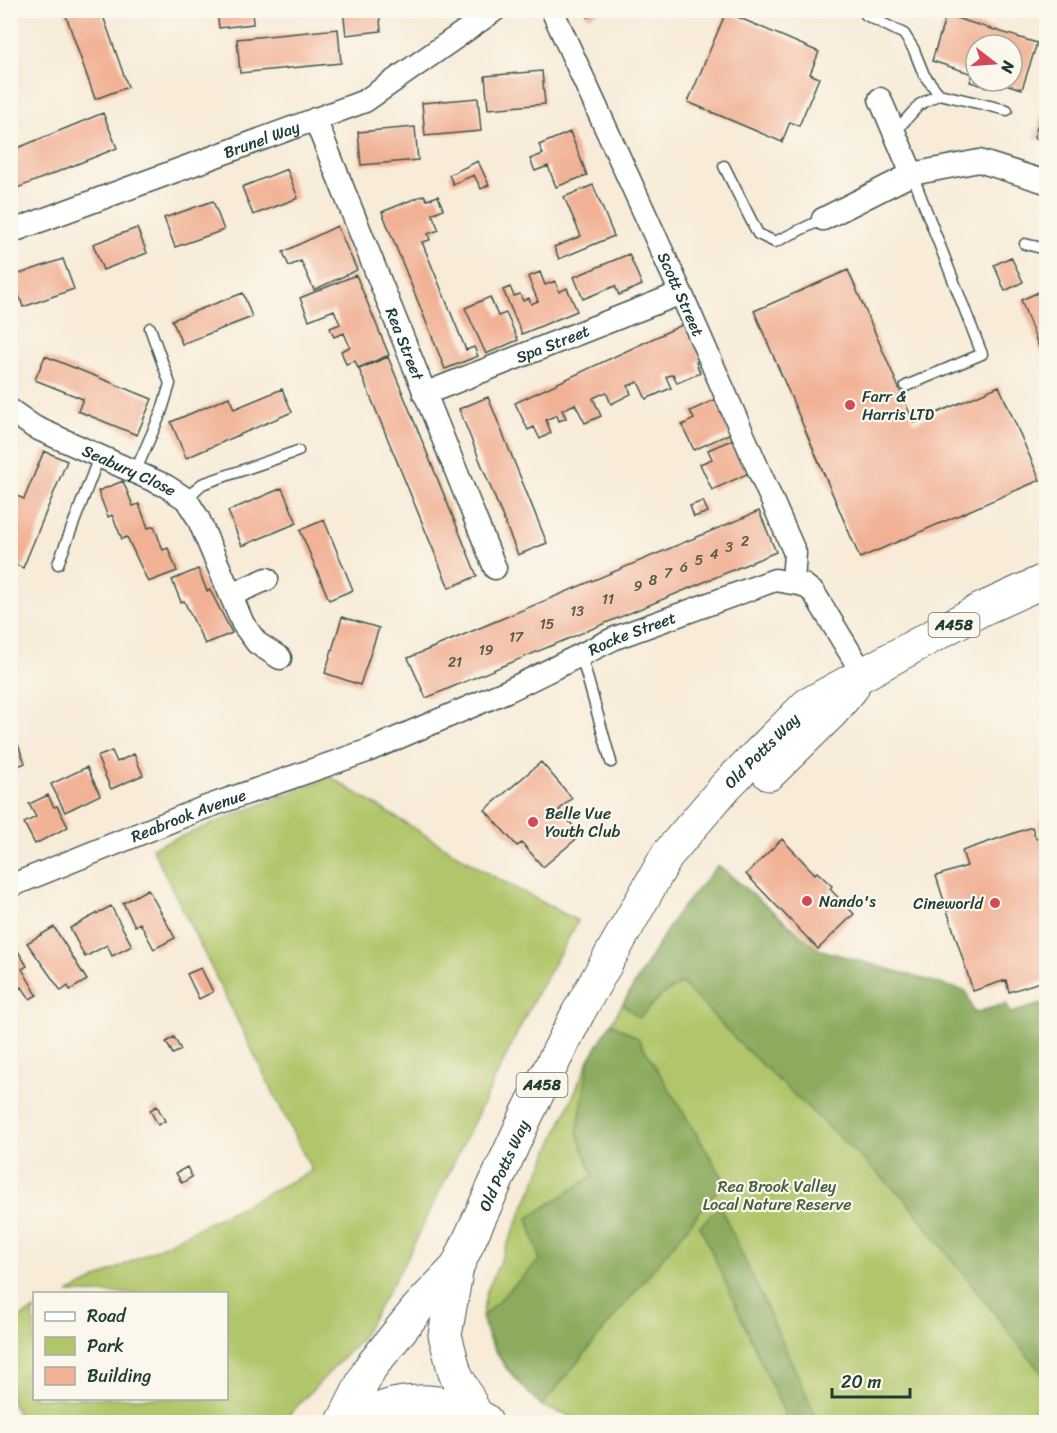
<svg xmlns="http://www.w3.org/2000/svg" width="1057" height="1433" font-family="Sriracha,sans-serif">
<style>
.green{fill:#b1c66b;stroke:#688250;stroke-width:1.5}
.forest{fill:#8cab5f;stroke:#56744a;stroke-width:1.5}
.building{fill:#f1b194}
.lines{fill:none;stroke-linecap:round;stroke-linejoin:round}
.service-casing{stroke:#40574d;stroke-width:13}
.minor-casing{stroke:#40574d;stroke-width:25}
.primary-casing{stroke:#40574d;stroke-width:35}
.service{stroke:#fff;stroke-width:10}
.minor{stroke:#fff;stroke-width:22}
.primary{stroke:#fff;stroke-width:33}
.poi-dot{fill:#d1495b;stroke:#fbf7ec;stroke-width:2}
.labels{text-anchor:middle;stroke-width:4.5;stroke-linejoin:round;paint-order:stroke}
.number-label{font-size:14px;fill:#545a4c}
.shield{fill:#fbf7ec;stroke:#61756b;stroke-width:1.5}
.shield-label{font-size:15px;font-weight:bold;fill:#1f3d34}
.street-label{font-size:16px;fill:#1f3d34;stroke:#fbf7ec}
.poi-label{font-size:16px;fill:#1f3d34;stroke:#fbf7ec;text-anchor:start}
.park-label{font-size:16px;fill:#445f42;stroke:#fbf7ec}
</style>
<rect width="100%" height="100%" fill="#fbf7ec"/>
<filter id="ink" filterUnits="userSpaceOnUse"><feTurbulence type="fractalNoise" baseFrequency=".0167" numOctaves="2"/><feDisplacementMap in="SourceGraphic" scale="12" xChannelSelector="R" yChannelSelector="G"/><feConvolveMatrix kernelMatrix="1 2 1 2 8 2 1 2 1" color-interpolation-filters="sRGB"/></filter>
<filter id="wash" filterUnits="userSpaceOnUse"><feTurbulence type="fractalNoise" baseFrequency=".008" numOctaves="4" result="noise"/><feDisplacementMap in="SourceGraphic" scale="24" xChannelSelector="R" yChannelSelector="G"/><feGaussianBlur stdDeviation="1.35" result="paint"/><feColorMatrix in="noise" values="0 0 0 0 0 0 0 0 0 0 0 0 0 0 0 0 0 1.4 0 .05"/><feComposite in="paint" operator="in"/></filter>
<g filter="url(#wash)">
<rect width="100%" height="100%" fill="#f8ebd8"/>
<path class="green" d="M330 777 489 874 578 921 535 997 405 1262 360 1340 282 1422H22L11 1401V1322L34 1310V1398H226V1294L68 1293 312 1171 152 848Z
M676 915 974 1013 1006 1004 1011 1013 1046 1003V1422H584L542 1406 505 1367 489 1340 482 1317 486 1293 589 1060Z"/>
<path class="forest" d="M718 865 818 949 966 991 974 1013 1006 1004 1011 1013 1046 1003V1379L904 1198 742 1046 682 983 662 995 639 1018 623 1004 676 915Z
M611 1023 638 1038 725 1181 542 1406C514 1379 493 1354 482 1317L540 1260 528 1218 593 1176 577 1133 589 1060Z
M720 1206 819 1422H788L700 1226Z"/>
<g id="blocks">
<path class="building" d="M64 10H101L128 87 95 99Z
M217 10H252L253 24 219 28Z
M343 10H379L381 31 346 35Z
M584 10H602L588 17Z
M726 12 819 52 810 74 819 78 799 126 790 122 782 142 688 102Z
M946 15 1037 43 1022 89 998 82 1012 81V45H976V81H993L991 88 970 82 973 74 932 61Z
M338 29 341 63 240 73 237 39Z
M542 71 545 104 488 109 485 76Z
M1046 95V142L1034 138Z
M478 98 481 131 425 136 422 103Z
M103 113 117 148 10 191V151Z
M415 127 418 160 361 165 358 132Z
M570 132 587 175 556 187 548 166 535 171 530 159 543 154 539 145Z
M478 161 489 185 481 189 474 175 453 184 449 175Z
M287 169 298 198 253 215 242 187Z
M593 185 614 236 559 259 554 247 581 236 564 197Z
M424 195 427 200 438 196 443 209 432 214 439 230 428 234 430 240 422 242 466 350 474 347 478 356 445 369 382 212Z
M213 201 224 230 175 247 164 218Z
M337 226 357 270 314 290 301 261 289 266 283 252Z
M137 228 147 253 103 270 93 244Z
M629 254 642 285 619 295 615 286 583 299 574 277Z
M1011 257 1023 282 1005 291 994 265Z
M63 259 74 289 23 307 13 276Z
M848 270 914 423 999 386 1040 480 860 558 754 311Z
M540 272 545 285 555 281 559 292 567 288 577 311 522 334 503 290 510 287 514 296 520 294 523 301 529 298 531 304 538 301 528 277Z
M356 275 389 355 358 368 355 361 346 364 341 351 350 347 344 333 334 337 330 328 340 324 334 310 309 320 300 298Z
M1046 289V366L1021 300Z
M243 293 252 317 182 344 172 320Z
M490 297 498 316 506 313 518 340 486 354 465 308Z
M684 324 701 359 696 362 700 373 677 383 673 374 666 377 671 388 646 399 638 382 628 386 631 394 611 404 606 392 593 398 601 416 585 423 575 404 562 410 566 418 559 421 557 415 546 420 551 433 540 439 534 427 528 430 515 403Z
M45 356 152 399 137 435 78 411 83 399 35 380Z
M388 357 477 576 449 588 359 369Z
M282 389 292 412 186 458 171 422 229 397 234 409Z
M488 397 547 543 518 555 459 409Z
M716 399 731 433 694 450 682 425 694 419 690 411Z
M734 439 749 473 712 490 700 464 712 459 708 450Z
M44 451 67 461 23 568 10 562V497L12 494 24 499Z
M123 481 133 506 139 504 148 528 154 526 163 550 168 548 177 571 148 582 127 537 122 539 112 515 108 517 98 491Z
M282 488 297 523 242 546 228 511Z
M703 501 708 512 694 517 690 506Z
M759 511 776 552 426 698 408 658Z
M324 520 353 590 329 600 300 530Z
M198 569 207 591 210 590 232 633 205 644 184 601 181 602 172 580Z
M342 617 379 628 360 685 325 673Z
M17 742 25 763 16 767 10 745Z
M112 751 117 762 134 754 143 775 111 789 97 757Z
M541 762 572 798 559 810 581 835 543 867 522 843 517 846 485 810Z
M87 767 100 795 65 812 51 784Z
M48 795 54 807 57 806 68 827 35 844 24 823 36 817 29 804Z
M1046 814V980L1009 992 1006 980 973 991 936 876 967 866 962 851 1032 827 1036 839 1040 837 1039 824Z
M782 839 815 874 817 872 832 886 830 889 854 914 818 949 746 874Z
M148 889 175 938 154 949 140 923 135 926 123 903Z
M111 906 132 946 112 956 107 945 85 957 70 928Z
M54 927 87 980 70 990 68 986 61 991 27 943Z
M10 938 27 966 22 969 37 995 30 999 22 987 14 992 10 985Z
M201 968 213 992 199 999 187 974Z
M174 1037 181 1050 173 1054 166 1042Z
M157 1106 165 1121 158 1125 150 1110Z
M187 1167 192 1177 182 1183 176 1173Z"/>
</g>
</g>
<g filter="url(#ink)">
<use href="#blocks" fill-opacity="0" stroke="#40574d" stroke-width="1.5"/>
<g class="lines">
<defs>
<path id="service" d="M866 15 904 34 914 50 924 75 939 94
M894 133 919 105 939 94 1007 110
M724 166 758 234 775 242 823 219
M1025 244 1046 249
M906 386 982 354 912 174
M135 472 161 413 170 384 150 328
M186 499 202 484 298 451
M58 564 99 457
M581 655 611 762"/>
<g id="minor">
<path id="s1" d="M552 10 681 293 795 553 793 582"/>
<path d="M880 99 912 174"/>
<path id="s2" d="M315 119 495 568"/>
<path d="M823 219 912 174 979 161 1046 182"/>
<path id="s3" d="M10 232 365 101 495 10"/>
<path id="s4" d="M424 394 681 293"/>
<path id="s5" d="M10 410 34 427 166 486 186 499 198 518 243 624 257 643 280 658"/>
<path d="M231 595 267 579"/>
<path id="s6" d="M10 886 201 809 367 751 507 691 615 638 775 580 804 585 814 593 863 674"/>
</g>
<g id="primary">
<path d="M769 774 832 712 852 688"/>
<path id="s7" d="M476 1415 455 1373 445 1335 457 1267 527 1114 578 1013 668 854 726 786 807 705 980 610 1046 580"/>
<path d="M343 1422 370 1368 418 1308 457 1267"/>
<path d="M354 1422C395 1395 443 1396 485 1420"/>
</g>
</defs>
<use href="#service" class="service-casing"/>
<use href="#minor" class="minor-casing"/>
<use href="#primary" class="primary-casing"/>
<use href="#service" class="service"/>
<use href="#minor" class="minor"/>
<use href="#primary" class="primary"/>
</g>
</g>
<g class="poi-dot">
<circle cx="850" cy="405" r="6"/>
<circle cx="533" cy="822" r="6"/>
<circle cx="807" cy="901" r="6"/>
<circle cx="995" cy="903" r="6"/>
</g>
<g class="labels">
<g class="number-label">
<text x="745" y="546">2</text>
<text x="729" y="552">3</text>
<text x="714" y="559">4</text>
<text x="699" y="565">5</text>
<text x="684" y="572">6</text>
<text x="668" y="578">7</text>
<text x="653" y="585">8</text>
<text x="638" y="591">9</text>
<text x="608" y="604">11</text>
<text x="577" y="616">13</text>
<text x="547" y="629">15</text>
<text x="516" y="642">17</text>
<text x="486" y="655">19</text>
<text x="455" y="667">21</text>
</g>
<g class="shield">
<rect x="928.5" y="613" width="51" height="24" rx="4.5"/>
<rect x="516.5" y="1073" width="51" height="24" rx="4.5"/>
</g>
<g class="shield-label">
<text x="954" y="630">A458</text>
<text x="542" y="1090">A458</text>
</g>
<g class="street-label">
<text dy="6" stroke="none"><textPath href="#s3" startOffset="268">Brunel Way</textPath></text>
<text dy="6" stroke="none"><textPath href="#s1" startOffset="312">Scott Street</textPath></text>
<text dy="6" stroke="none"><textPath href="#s2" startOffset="242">Rea Street</textPath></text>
<text dy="6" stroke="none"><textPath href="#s4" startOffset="138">Spa Street</textPath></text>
<text dy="6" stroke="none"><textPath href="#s5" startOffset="134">Seabury Close</textPath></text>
<text dy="6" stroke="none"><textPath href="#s6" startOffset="672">Rocke Street</textPath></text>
<text dy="6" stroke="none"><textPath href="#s7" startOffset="759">Old Potts Way</textPath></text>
<text dy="6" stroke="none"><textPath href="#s6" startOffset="192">Reabrook Avenue</textPath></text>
<text dy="6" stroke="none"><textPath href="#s7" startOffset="267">Old Potts Way</textPath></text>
</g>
<g class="poi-label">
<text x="862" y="402">Farr &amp;<tspan x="862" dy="18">Harris LTD</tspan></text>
<text x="545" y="819">Belle Vue<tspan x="545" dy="18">Youth Club</tspan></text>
<text x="819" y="907">Nando's</text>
<text x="983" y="909" text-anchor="end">Cineworld</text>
</g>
<g class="park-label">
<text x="777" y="1192">Rea Brook Valley<tspan x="777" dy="18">Local Nature Reserve</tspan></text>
</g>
</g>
<rect width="1057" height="1433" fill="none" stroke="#fbf7ec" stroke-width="36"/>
<rect x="33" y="1292" width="195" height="108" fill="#fbf7ec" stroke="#a3ada2" stroke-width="1.5"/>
<rect x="45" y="1312" width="30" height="9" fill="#ffffff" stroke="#a3ada2" stroke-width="1.5"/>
<text x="87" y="1322" font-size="18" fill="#1f3d34">Road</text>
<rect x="45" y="1337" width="30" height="18" fill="#b1c66b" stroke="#a3ada2" stroke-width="1.5"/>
<text x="87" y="1352" font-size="18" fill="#1f3d34">Park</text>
<rect x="45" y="1367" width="30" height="18" fill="#f1b194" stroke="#a3ada2" stroke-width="1.5"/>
<text x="87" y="1382" font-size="18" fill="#1f3d34">Building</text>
<g transform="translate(994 63) rotate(107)"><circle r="28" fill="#fbf7ec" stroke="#a3ada2" stroke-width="1.5"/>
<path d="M0-4.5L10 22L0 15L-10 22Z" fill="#d1495b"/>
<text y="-9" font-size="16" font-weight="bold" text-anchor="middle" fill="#1f3d34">N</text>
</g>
<path d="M832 1388v9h78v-9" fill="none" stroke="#1f3d34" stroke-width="3"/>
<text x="841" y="1388" font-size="18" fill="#1f3d34" stroke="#fbf7ec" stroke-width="4.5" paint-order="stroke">20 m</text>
</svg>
